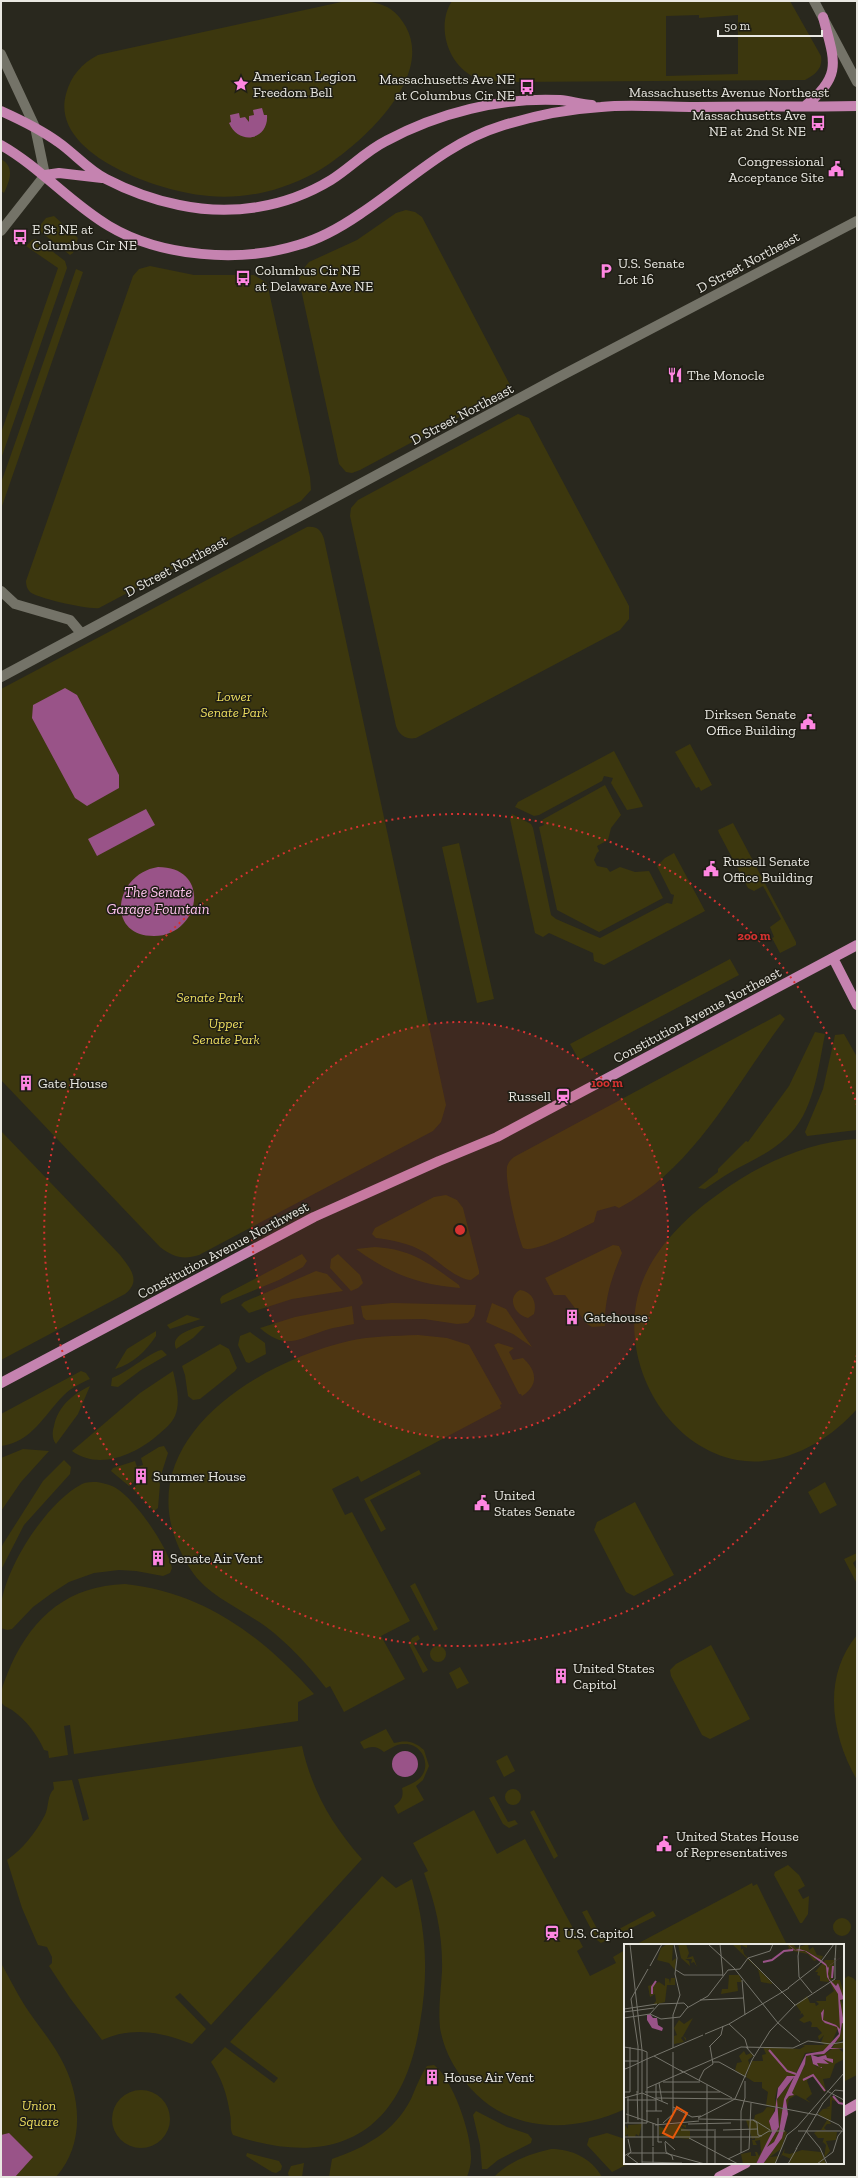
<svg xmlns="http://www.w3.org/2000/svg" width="858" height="2178" font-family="'Zilla Slab',serif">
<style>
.green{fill:#3c370e;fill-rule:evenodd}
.water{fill:#995388}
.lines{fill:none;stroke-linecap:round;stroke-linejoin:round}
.minor{stroke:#747368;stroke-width:10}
.major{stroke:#c583b0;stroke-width:10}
.ring{fill:none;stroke:#d73231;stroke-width:2;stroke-dasharray:2 4}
.labels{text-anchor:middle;stroke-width:3;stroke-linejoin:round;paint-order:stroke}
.poi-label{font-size:14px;fill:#e9e8e2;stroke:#1f1e15;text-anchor:start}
.street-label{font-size:14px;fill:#e9e8e2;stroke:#1f1e15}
.park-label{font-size:14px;font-style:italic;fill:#eddd5f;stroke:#1f1e15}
.water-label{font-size:15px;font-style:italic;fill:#fdc2ec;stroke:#1f1e15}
.inset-river{fill:none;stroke:#995388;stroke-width:2}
.inset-road{fill:none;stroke:#76756c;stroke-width:1}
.view{fill:#e8590c;fill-opacity:0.15;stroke:#e8590c;stroke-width:2}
.inset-edge{fill:none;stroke:#e9e8e2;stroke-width:2}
.centre{fill:#d73231;stroke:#1f1e15;stroke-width:2}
.ring-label{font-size:12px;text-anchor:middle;font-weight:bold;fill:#d73231;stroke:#1f1e15;stroke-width:3;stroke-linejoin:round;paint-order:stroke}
</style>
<rect width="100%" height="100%" fill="#29281e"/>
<path class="green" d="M346 1C372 1 392 1 406 27 433 77 366 139 329 164 310 177 287 187 265 192 247 196 227 198 209 196 164 193 49 156 66 94 71 76 81 64 98 55Z
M452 1H790L821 56C823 68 816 74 805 80L505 82C495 81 483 81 474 77 447 64 436 25 452 1ZM699 15V18L738 15V74L666 76V16Z
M1 159C15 167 10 180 4 193L1 191Z
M406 210 415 212 422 217 510 385 506 392 360 470 352 473 346 472 339 464 299 280 300 273 309 262 357 240 396 213Z
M54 216 78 238 73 253 70 255 37 229 46 218Z
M36 239 65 261 67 268 1 459V433L58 268 26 246 32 240Z
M150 266 194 275H254L267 283 310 477 311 490 301 501 99 608C90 610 36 598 30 592 27 589 26 585 26 581L133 276 139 269Z
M76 269 83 272 1 509V483Z
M518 414 529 418 629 606V619L620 630 416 738C406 740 399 735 396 726L350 516 351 508 358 500Z
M307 527C317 526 321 530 324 539L446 1105 441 1122 433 1131 199 1255C183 1260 173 1257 160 1247L1 1080V689Z
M690 744 712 785 701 791 699 787 696 788 675 752Z
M614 751 643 806 642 807 627 810 611 783 613 778 604 776 602 781 539 815 534 816 515 807 518 802Z
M605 785 621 815 611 828 608 840 597 846 599 851 597 853 594 860 597 866 607 868 610 872 620 867 635 872 649 871 663 898 599 932 557 910 539 827 544 825 542 820Z
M512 814 531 824 533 828 550 910 551 915 556 919 600 938 667 903 672 904 674 895 671 894 657 866 665 858 674 853 705 911 604 965 594 961 593 953 549 933 543 937 535 933 510 819Z
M733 823 796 942V945L780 953 772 938 774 937 770 927 781 919 763 886 754 891 748 888 719 833 718 830Z
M459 843 494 999 477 1003 442 847Z
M730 959 739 975 579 1060 570 1044Z
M780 1014 785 1019C735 1085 695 1168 619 1208L615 1206 597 1211 594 1222C581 1228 535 1254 523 1248 517 1233 505 1183 507 1167 508 1163 510 1160 514 1157Z
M815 1032 825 1034C818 1069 814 1113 786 1138 770 1153 749 1162 731 1172 722 1177 714 1183 705 1189L698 1188 718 1172V1169L746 1141 748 1142 789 1086Z
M844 1034 857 1057V1130L807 1136 805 1132 823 1089 835 1035Z
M1 1131 120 1255C130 1268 142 1281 125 1294L1 1360Z
M857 1139V1409C828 1442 782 1468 737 1460 660 1445 614 1350 643 1280 657 1245 688 1216 717 1195 757 1165 807 1142 857 1139Z
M446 1195 457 1200 463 1208 479 1271V1274L471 1280C457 1280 436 1259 424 1252 409 1243 392 1240 376 1238L372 1234 375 1228 434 1197Z
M613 1245 619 1246 622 1253C612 1276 604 1300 605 1326L592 1327 587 1324 565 1295H554L545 1278Z
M375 1247C412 1249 430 1264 459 1285L460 1288C420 1285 388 1273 356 1249Z
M302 1254 307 1261 303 1267 279 1280 221 1304 220 1299 222 1296Z
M338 1254 360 1275 363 1283 358 1288 351 1291 330 1268 331 1259Z
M316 1271 327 1274 343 1291 292 1299 249 1313 241 1305 244 1302Z
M520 1290C533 1292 537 1303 534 1314L528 1318C515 1315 506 1298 520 1290Z
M392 1303 476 1305 474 1316 468 1323 457 1324 424 1319 366 1320 363 1317 361 1306Z
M492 1303 506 1309 532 1347 513 1334 486 1322Z
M352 1306 354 1324C345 1326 335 1327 326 1330 298 1339 286 1351 260 1328L295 1317Z
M187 1315 201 1319 170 1329 167 1325Z
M200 1326H205L193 1338 176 1349C170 1335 190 1330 200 1326Z
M156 1331V1336C146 1351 133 1364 115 1369L127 1349Z
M250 1332 265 1343 266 1354 249 1363 246 1362 238 1345 240 1336Z
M418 1335 447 1338 469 1345 502 1404 500 1405 501 1408 361 1482 358 1476 332 1489 345 1515 352 1512 410 1621 381 1636 405 1679 344 1712 330 1686 326 1688C308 1665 288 1643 265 1626 240 1608 208 1596 191 1570 115 1452 247 1365 349 1341 371 1336 395 1336 418 1335Z
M498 1343 514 1348 509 1352 513 1360 523 1358C536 1370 540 1384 522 1396L521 1394H519L494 1345Z
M220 1344 229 1349 237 1368 235 1371 200 1399 193 1400 188 1396 185 1375 182 1366Z
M162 1350 167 1355 141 1370 118 1387 111 1386 112 1378C127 1373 153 1350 162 1350Z
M81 1371 86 1373 90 1379C81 1383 71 1388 64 1395 44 1415 32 1442 1 1446V1414Z
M173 1371C176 1384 181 1402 175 1416 172 1423 165 1429 159 1434 137 1454 99 1471 72 1451L140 1393Z
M90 1386 78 1414 56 1444C52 1439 52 1432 54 1426 58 1406 73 1394 90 1386Z
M164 1446 168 1453 161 1475H152L151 1479 158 1480 160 1484 158 1508 154 1511 133 1489 138 1483 135 1481 129 1486 111 1471 113 1468 135 1461 137 1467 143 1465 141 1458 159 1447Z
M23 1449 49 1451 21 1482 1 1511V1458Z
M64 1460 71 1467 70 1474 24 1525 1 1570V1549L3 1544 43 1481Z
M419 1470 421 1474 370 1500 386 1529 381 1532 364 1499Z
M97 1482C102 1483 108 1484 112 1486 132 1494 168 1547 172 1568L170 1573 163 1576 136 1571 119 1570 94 1573 69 1582 52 1593 33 1607 12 1629 7 1630 1 1628C1 1621 0 1613 1 1606 5 1567 47 1502 82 1484 86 1482 92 1482 97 1482Z
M825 1482 837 1505 820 1514 808 1492Z
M635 1502 674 1575 634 1596 626 1592 594 1530 597 1522Z
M857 1553V1559L853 1563 857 1571 856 1582 844 1559Z
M415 1583 438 1629 434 1631 410 1586Z
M125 1584C204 1592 263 1637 314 1694L298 1702V1721L74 1754 70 1725 64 1726 68 1755 49 1758 48 1751 44 1750C37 1734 26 1720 12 1710 7 1707 2 1706 1 1700 0 1689 7 1675 11 1665 34 1615 69 1586 125 1584Z
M418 1635 420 1639 413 1644 428 1670 423 1673 409 1644 412 1638Z
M857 1635V1780C831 1735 822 1677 857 1635Z
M711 1645 750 1719 710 1739 702 1735 671 1676 670 1670 676 1664Z
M430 1654a8 8 0 1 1 16 0a8 8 0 1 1-16 0Z
M460 1667 469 1683 457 1689 449 1673Z
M386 1729 394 1743C406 1740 414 1741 424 1750L429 1766 423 1780 416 1786 424 1800 398 1814 394 1806C401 1801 404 1797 402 1788 408 1785 414 1783 419 1779 433 1766 422 1742 403 1744 396 1744 390 1749 384 1752 377 1746 372 1746 364 1749L360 1742Z
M302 1746C312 1791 332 1825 362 1859L211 2025 180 1993 175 1997 206 2029 192 2044C161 2032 133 2026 102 2040L70 1998 49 1966 52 1963V1957L47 1947 38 1945 22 1908 7 1860C23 1849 36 1832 45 1815 49 1807 47 1795 54 1789L53 1782 72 1780 83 1821 89 1819 78 1779Z
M507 1755 515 1771 504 1777 496 1761Z
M505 1797a8 8 0 1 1 16 0a8 8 0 1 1-16 0Z
M494 1796 508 1822 515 1820 518 1824 509 1828 503 1824 489 1798Z
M474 1810 497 1854 525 1839 583 1947 577 1951 590 1976 616 1963 613 1957 625 1950V2109C566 2136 499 2132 460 2075 450 2061 443 2045 440 2028 438 2009 441 1990 442 1971 443 1936 436 1905 424 1873L428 1871 413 1843Z
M534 1810 558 1856 554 1859 530 1812Z
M788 1865 799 1875 805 1886 798 1890 803 1899 809 1896 808 1914 802 1923H800L774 1875 775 1872Z
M382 1876 396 1888 412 1879C426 1930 429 1971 420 2023 403 2133 337 2170 233 2135 229 2128 232 2122 230 2114 227 2094 222 2079 211 2062L225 2047 274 2083 278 2078 230 2042Z
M752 1883 753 1886 757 1884 787 1945H635Z
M587 1910 602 1938 653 1911 656 1916 601 1943 597 1940 582 1912Z
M833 1927a9 9 0 1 1 18 0a9 9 0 1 1-18 0Z
M1 1963C9 1977 16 1992 25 2006 36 2023 50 2039 60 2057 81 2094 86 2143 56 2177H1Z
M848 1976 853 1978 857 1982V2075L843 2082V1980Z
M434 2065C453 2079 472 2135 471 2159 471 2165 469 2171 467 2177H329L332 2159C365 2148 395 2131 411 2099 416 2088 420 2076 427 2066Z
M112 2119a29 29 0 1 1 58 0a29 29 0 1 1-58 0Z
M476 2111 507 2127 528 2134 532 2139 531 2143 498 2160 487 2169H482L480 2145 473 2115Z
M607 2133 625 2139V2163H630L612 2172 587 2145 589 2138Z
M551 2149C572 2149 591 2158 602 2177H494C510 2161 529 2154 551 2149Z
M247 2153 279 2161 282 2166 281 2170 276 2173 272 2172 246 2156Z
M304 2163 302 2177H289L288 2173 291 2166Z"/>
<path class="water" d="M262 108 264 115H267C269 140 239 146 229 123L231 122 230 115 239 113 240 118 245 117 249 122V116L254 115 253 110Z
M65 688 77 695 119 775V788L87 806 75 798 32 718 33 705Z
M146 809 155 825 97 856 88 839Z
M158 867C213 867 200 936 154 936 105 936 114 874 158 867Z
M392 1764a13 13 0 1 1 26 0a13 13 0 1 1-26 0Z
M9 2133 33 2157 15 2177H1V2135Z"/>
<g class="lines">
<path class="minor" d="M814 1 857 82
M1 54 35 127 45 175 1 231
M1 591 15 604 70 620 81 633
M1 677 557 378 857 221"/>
<path class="major" d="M805 106C844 75 834 60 823 17
M1 111C21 120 40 129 58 142 74 153 88 170 106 179 129 191 154 200 179 205 231 216 285 208 331 180 350 168 366 151 386 141 438 113 501 97 560 100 570 101 581 104 592 105
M1 145C40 167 70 203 109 226 161 257 240 263 298 245 320 239 341 227 360 214 407 183 446 143 501 126 533 116 568 109 601 107 630 104 661 107 690 107 745 106 801 107 857 106
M45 175 59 173 102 178
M833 958 857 1005
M1 1383 314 1217 439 1161 497 1137 857 945
M843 2112 857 2104
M719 2177 746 2163"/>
</g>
<circle cx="460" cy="1230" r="208" fill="#d73231" fill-opacity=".12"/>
<g class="ring">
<circle cx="460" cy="1230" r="208"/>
<path d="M857 1355A416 416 0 1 1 857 1105"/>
</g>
<defs>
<symbol id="sight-bare" viewBox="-9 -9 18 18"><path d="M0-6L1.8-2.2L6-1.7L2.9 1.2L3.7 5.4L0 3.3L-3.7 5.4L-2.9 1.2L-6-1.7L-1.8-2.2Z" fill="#fe86e1" stroke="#1f1e15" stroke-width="2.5" paint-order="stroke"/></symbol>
<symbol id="bus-bare" viewBox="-9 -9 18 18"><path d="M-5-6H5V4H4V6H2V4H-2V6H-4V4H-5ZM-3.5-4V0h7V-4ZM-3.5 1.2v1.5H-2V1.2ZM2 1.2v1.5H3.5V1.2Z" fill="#fe86e1" stroke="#1f1e15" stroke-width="2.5" paint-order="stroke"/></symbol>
<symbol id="civic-bare" viewBox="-9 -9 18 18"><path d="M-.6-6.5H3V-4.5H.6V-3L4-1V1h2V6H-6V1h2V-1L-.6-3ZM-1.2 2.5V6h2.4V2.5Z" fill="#fe86e1" stroke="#1f1e15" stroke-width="2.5" paint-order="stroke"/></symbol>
<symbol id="parking-bare" viewBox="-9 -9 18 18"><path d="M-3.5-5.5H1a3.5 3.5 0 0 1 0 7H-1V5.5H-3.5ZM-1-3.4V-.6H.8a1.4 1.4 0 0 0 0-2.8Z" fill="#fe86e1" stroke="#1f1e15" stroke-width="2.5" paint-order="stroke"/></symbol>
<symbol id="restaurant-bare" viewBox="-9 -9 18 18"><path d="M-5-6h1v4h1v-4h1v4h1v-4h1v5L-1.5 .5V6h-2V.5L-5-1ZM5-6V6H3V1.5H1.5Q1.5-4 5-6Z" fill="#fe86e1" stroke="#1f1e15" stroke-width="2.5" paint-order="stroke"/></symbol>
<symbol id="building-bare" viewBox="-9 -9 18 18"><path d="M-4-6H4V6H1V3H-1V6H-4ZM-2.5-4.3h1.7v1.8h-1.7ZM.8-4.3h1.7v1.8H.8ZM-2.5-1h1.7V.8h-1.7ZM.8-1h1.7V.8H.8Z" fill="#fe86e1" stroke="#1f1e15" stroke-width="2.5" paint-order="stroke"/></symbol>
<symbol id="station-bare" viewBox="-9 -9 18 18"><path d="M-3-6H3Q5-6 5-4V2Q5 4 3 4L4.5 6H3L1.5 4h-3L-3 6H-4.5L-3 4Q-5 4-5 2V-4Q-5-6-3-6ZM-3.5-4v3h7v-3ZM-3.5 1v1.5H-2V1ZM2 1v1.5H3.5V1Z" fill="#fe86e1" stroke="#1f1e15" stroke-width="2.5" paint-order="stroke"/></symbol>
</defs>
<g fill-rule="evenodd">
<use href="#sight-bare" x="230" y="73" width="22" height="22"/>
<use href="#bus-bare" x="516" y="76" width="22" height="22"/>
<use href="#bus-bare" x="807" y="112" width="22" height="22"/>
<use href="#civic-bare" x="825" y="158" width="22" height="22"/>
<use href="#bus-bare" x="9" y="226" width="22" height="22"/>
<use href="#parking-bare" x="595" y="260" width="22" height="22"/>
<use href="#bus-bare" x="232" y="267" width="22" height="22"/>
<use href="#restaurant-bare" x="664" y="364" width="22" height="22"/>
<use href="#civic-bare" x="797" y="711" width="22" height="22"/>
<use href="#civic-bare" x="700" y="858" width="22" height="22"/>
<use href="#building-bare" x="15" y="1072" width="22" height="22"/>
<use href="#station-bare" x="552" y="1085" width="22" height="22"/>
<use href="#building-bare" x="561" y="1306" width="22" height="22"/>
<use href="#building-bare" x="130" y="1465" width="22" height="22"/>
<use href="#civic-bare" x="471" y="1492" width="22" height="22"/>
<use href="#building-bare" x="147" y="1547" width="22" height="22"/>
<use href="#building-bare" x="550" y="1665" width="22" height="22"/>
<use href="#civic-bare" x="653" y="1833" width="22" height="22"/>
<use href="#station-bare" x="541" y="1922" width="22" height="22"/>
<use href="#building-bare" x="421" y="2066" width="22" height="22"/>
</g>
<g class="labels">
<g class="poi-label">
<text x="253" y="81">American Legion<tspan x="253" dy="16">Freedom Bell</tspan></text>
<text x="515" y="84" text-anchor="end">Massachusetts Ave NE<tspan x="515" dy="16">at Columbus Cir NE</tspan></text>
<text x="806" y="120" text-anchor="end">Massachusetts Ave<tspan x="806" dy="16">NE at 2nd St NE</tspan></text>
<text x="824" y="166" text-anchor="end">Congressional<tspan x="824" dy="16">Acceptance Site</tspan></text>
<text x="32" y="234">E St NE at<tspan x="32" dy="16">Columbus Cir NE</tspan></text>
<text x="618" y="268">U.S. Senate<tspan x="618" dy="16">Lot 16</tspan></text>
<text x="255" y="275">Columbus Cir NE<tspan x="255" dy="16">at Delaware Ave NE</tspan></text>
<text x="687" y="380">The Monocle</text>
<text x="796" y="719" text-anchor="end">Dirksen Senate<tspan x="796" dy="16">Office Building</tspan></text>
<text x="723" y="866">Russell Senate<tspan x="723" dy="16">Office Building</tspan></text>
<text x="38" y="1088">Gate House</text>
<text x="551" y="1101" text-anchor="end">Russell</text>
<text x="584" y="1322">Gatehouse</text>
<text x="153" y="1481">Summer House</text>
<text x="494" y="1500">United<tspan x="494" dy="16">States Senate</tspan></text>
<text x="170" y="1563">Senate Air Vent</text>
<text x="573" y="1673">United States<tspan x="573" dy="16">Capitol</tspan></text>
<text x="676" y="1841">United States House<tspan x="676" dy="16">of Representatives</tspan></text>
<text x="564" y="1938">U.S. Capitol</text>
<text x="444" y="2082">House Air Vent</text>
</g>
<g class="street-label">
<text x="729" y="97">Massachusetts Avenue Northeast</text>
<text transform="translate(748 262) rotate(-28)" y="5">D Street Northeast</text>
<text transform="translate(462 414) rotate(-28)" y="5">D Street Northeast</text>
<text transform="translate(176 566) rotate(-28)" y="5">D Street Northeast</text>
<text transform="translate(697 1015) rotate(-28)" y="5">Constitution Avenue Northeast</text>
<text transform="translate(223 1250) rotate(-28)" y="5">Constitution Avenue Northwest</text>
</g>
<g class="park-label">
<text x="234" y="701">Lower<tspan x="234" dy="16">Senate Park</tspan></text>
<text x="210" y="1002">Senate Park</text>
<text x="226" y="1028">Upper<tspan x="226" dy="16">Senate Park</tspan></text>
<text x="39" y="2110">Union<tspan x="39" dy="16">Square</tspan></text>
</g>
<g class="water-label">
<text x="158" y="897">The Senate<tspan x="158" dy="17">Garage Fountain</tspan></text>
</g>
</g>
<g transform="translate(624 1944)">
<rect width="220" height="220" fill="#29281e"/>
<path d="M43 0 49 1 48 17 52 14 51 26 45 19 33 16 37 4ZM54 0H62L65 9 63 14 69 12 73 23 70 18 67 19 68 15H61L65 17 66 22 57 14ZM108 0H123V4L117 1V6L118 5 122 4 119 5 120 10 149 40 137 38 134 25ZM163 0H169L172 4 184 0 185 6 189 3 193 11 199 12 197 16 191 14 193 16 190 17 184 10 169 7 168 4 163 8 165 4ZM201 16H210L209 34 204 38 196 37V32L193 31 194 28H191ZM105 31H115L118 38H113L114 47 97 50 98 45H104ZM41 34 45 35 46 40 47 34H51V41H43L41 58 29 61 32 57 31 50 26 53 24 42 35 38 41 42ZM210 36H216L220 50V55L217 56 220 63V95L212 99 218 85 216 63V86L214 84 208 98 200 107 181 109 171 132H163L153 145 151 155 153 163V155L170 134 160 155V163H152L142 161 144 148 138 144V138H130L122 133 128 117H139L138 111 142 110 139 103 176 105 181 102 178 101H201L197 98 200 91 195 96 194 92 198 89 193 83H187L188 79 186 77 180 79 175 76 180 72 178 69 176 71 177 68 172 61 183 52 186 59H191L192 62 195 60 192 57H202V53L210 47 206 39ZM69 74 59 92 62 94V97L59 92 57 94 60 98 50 100V92L53 91 50 84 55 76 60 80ZM220 98V104H214L220 109V115L211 120 206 134 199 135 202 147 200 148 191 134 186 132 183 137 188 150 182 155 187 159 172 151 165 155 163 164 162 156 165 152 170 151 168 149 181 120 182 112 187 111 188 118 194 124 192 119H202L199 116 203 112 188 111 200 110 208 105 210 100ZM120 107 122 111 127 109 129 112 124 116 126 121 121 133 111 126 113 119 118 118 115 112ZM206 152 220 160 208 156 207 176H205L207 180H203L200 184 202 186H197L203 176 194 170 199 165 206 164H202L206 162ZM143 163 160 165 153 196 143 203 155 183 154 164H151L149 171 152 173 153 183 148 185 142 203 132 220H119L117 210 127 208V212H132L131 208H133L135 212 137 208 136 196 131 197 133 201H129L128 196H131V194L128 195 122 176H130L131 171 139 168ZM18 180 15 192 12 190 11 193H4V190L0 193 1 181 4 185V181ZM51 180 62 181V184L57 181 56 183 66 187V195L35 192 43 190 41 188 35 191V182L41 185 42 182ZM160 187 163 188 157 205 146 213 155 212 151 220H139L155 198ZM193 187 213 188 212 196 202 197 206 207 200 214 202 201 199 198 198 200 200 194H194L190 189ZM161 204 160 209 166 210 178 206 197 208 202 220H164L167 215 158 211 153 220Z" fill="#3c370e"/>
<path d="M164 0 171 6 175 5 182 7 197 16 202 20 204 24 206 21 220 11 205 22 204 30 205 35 212 42 214 39 220 55 216 56 220 80 218 79 216 92 207 104 220 105H206L200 110 188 111 194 113 202 111 203 114 209 115V119L199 115 205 120 193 119 195 123H198V124L189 120 187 111 182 112 181 120 168 149 170 151 165 152 162 156 164 170 158 194 139 220H132L148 188 145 177 151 167 154 144 163 132H171L182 110 199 107 215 90 213 83 201 79 198 76 197 69 200 65 199 76 212 81 216 85 214 50 203 33 202 22 181 7 168 6H170ZM170 133 160 155 155 188 150 198 143 203 155 183 153 155ZM26 70 29 74H33L34 81 39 84 38 87 28 84 23 76V71Z" fill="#995388" fill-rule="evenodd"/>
<path class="inset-river" d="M139 18 148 16 160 7 169 6M208 34 209 22M28 50V43L32 37M145 106 163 127 172 130M179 136 189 131 201 147M209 152 215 159 220 160"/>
<path class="inset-road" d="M50 0 53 14M84 0 110 24 154 79 176 98M96 0 99 32M176 0 174 12 175 33 188 49M124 14 171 61M211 16 212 0M26 22 38 0M52 26 60 31H99M118 36 121 71M164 44 196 19 210 0M76 56 119 54M170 62 211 35V14M0 65 33 60M0 68 30 64M26 70 37 75 56 73 63 64 84 52 104 26 116 25 124 14 146 7 149 0M0 74 26 70 35 60 60 59 64 63M105 80 121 95 124 105M81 90 105 80 165 44M0 103 18 106V220M85 103 97 91 99 82M122 103 130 112M49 104V71L56 51 51 30 53 14M30 112 59 128M23 115 79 91M0 117H14M89 118H95L122 133M1 125 6 123V103M56 126 108 154M0 129V169M49 133V108M75 136 80 126 89 120 86 102M39 138H76M35 139 38 157M23 144 117 103 169 104 184 97 207 100 220 98M13 147 14 176M203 147 220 156M0 148H6V123L23 115M21 148H96M14 149V102L7 55 24 25M0 154 18 149 44 160M32 154 110 155 193 171M3 156H32M198 160 211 146 220 147M49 163 68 173 77 172M22 167H38M32 167V140M2 170 34 181M192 170 215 181 220 187M34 174V198H38M74 174 111 155 128 116 146 87 171 61M74 175 130 176 146 186M129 176 133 179 134 191 138 192M0 179H23V108L18 106 6 0M4 179V152M39 179 49 170V133M64 180 107 179M31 181 75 177M57 186H90M99 186 133 185M174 187H220M182 187 196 204 203 220M0 193H64M64 193H135L145 187H161M65 194 114 220M41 197 51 206M41 198 42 208 48 212 49 216M29 202V179M29 203V220M172 205 199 159M117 209V167L121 154V137M3 211 15 220M4 211 7 208 4 195M0 212 5 209H41L81 220M104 215 125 205 127 159M18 218 58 219M83 220V141M91 220V185M151 220 163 191 173 183 220 129M164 220 173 204M193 220 209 208 214 192 218 187"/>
<path class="view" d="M53 163 63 169 49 194 39 189Z"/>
<rect width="220" height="220" class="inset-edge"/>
</g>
<circle cx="460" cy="1230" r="6" class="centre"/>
<g class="ring-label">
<text x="754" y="940">200 m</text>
<text x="607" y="1087">100 m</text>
</g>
<rect width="858" height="2178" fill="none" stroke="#e9e8e2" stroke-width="4"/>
<path d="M718 30v6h104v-6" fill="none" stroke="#e9e8e2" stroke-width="2"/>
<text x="724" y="30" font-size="12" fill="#e9e8e2" stroke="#1f1e15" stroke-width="3" paint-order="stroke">50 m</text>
</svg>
